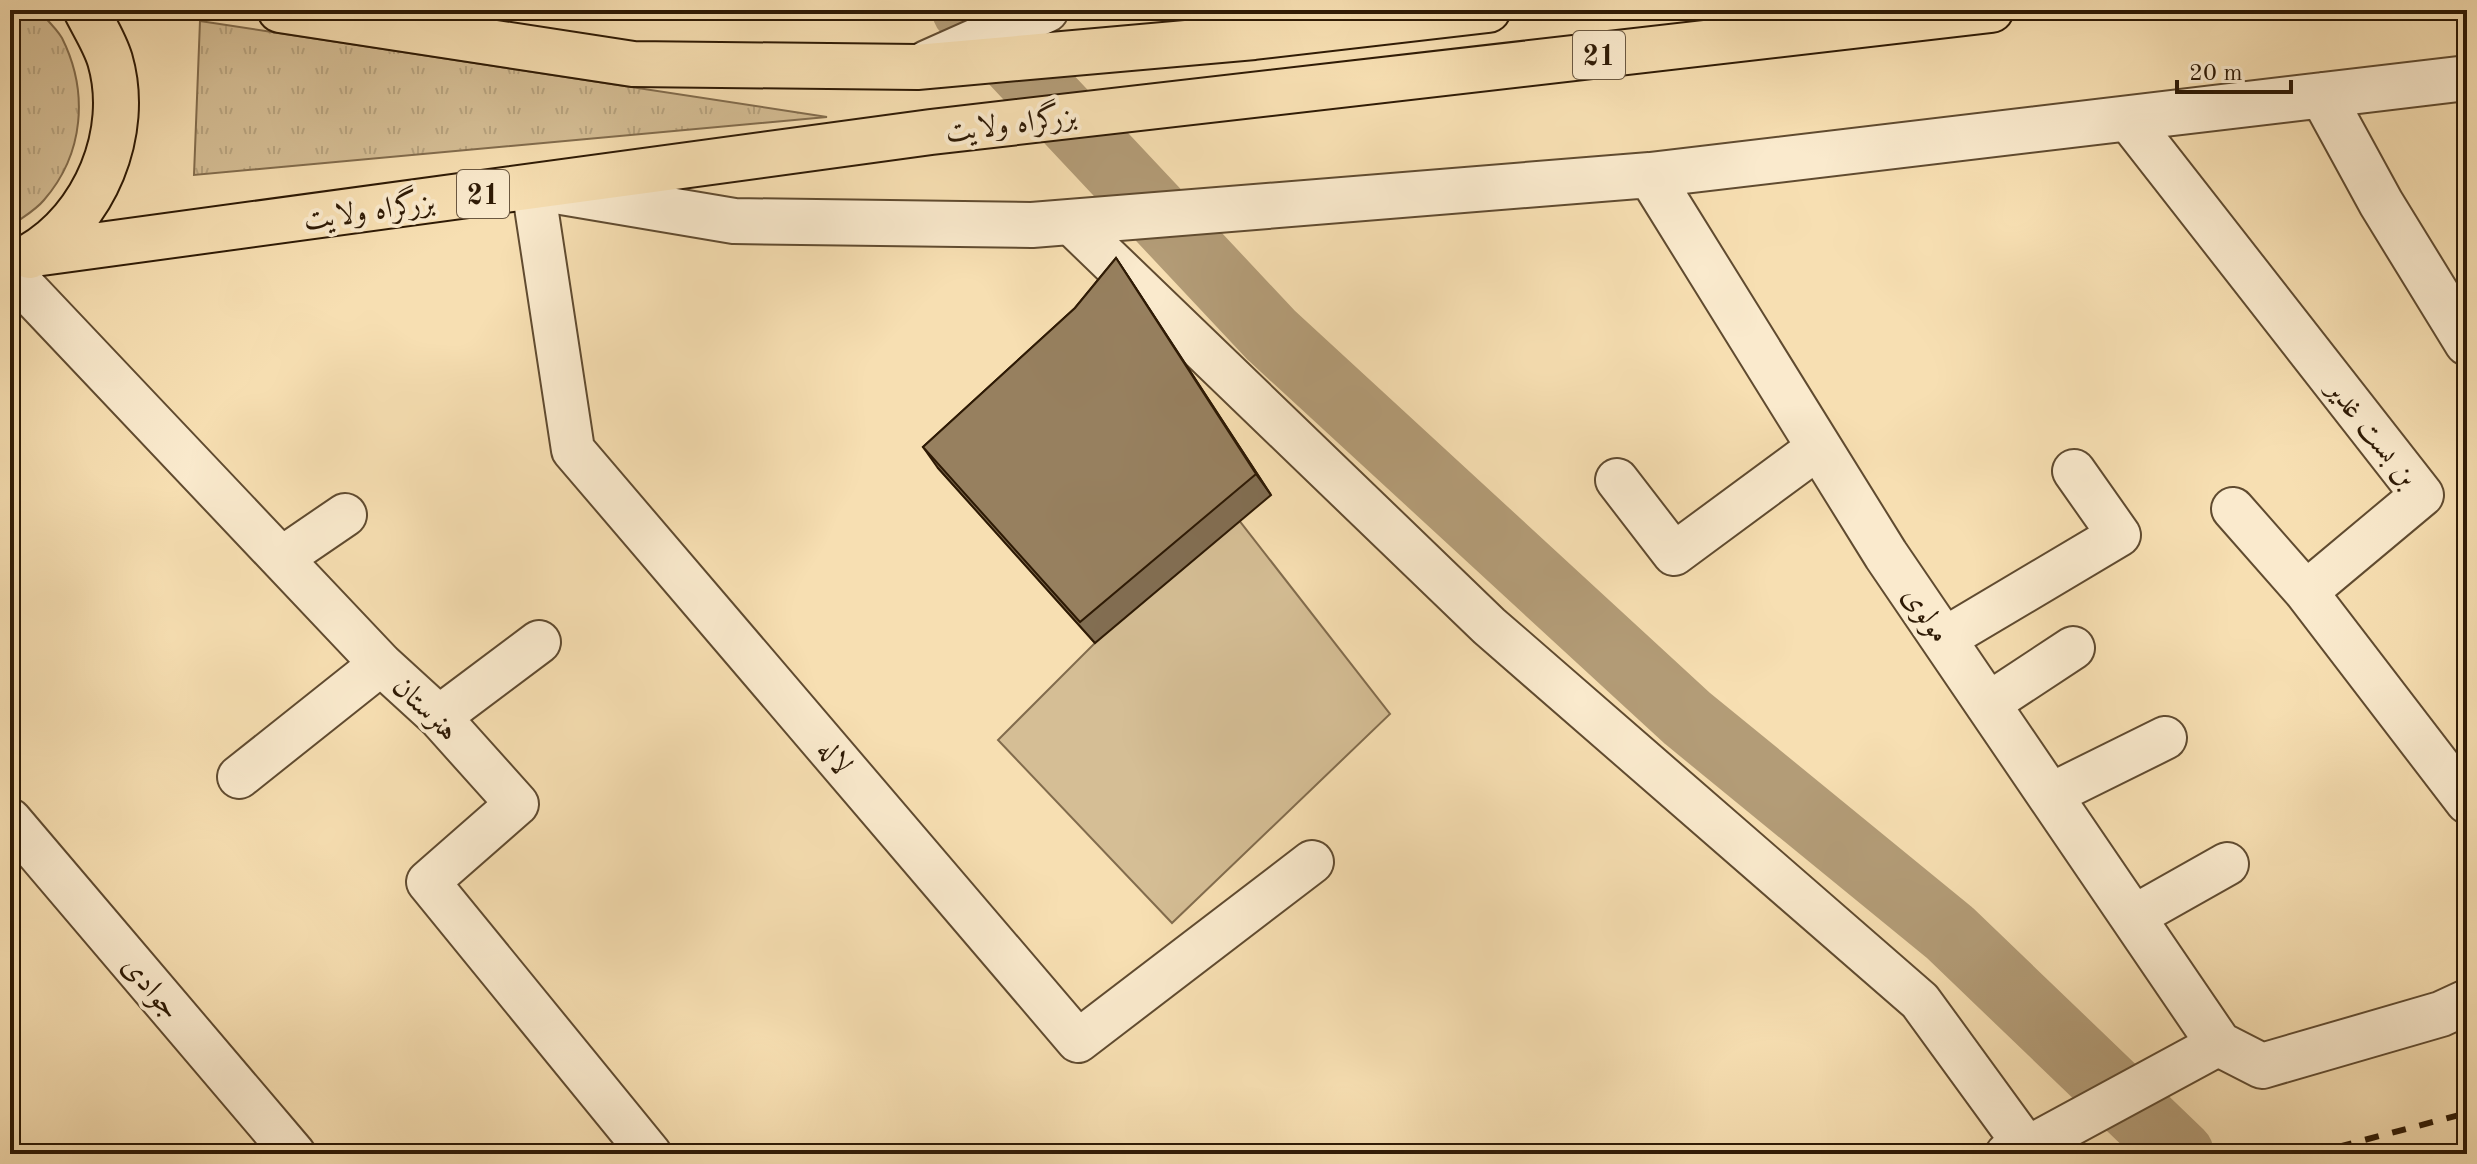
<svg xmlns="http://www.w3.org/2000/svg" width="2477" height="1164" font-family="'Old Standard TT',Amiri,serif">
<style>
.grass{fill:url(#grass-tufts);stroke:#826c4d;stroke-width:2}
.pitch{fill:#d5be95;stroke:#826c4d;stroke-width:2}
.lines{fill:none;stroke-linecap:round;stroke-linejoin:round}
.river{stroke:#b39c77;stroke-width:68}
.minor-casing{stroke:#604b30;stroke-width:46}
.tertiary-casing{stroke:#604b30;stroke-width:48}
.trunk-casing{stroke:#2e1a05;stroke-width:48}
.minor{stroke:#faeacd;stroke-width:42}
.tertiary{stroke:#faeacd;stroke-width:44}
.trunk{stroke:#f7dfb2;stroke-width:44}
.rail{stroke:#2e1a05;stroke-width:6;stroke-dasharray:14 14;stroke-linecap:butt}
.wall{fill:#826e52;stroke:#2e1a05;stroke-width:2}
.shaded-wall{fill:#6a5a42;stroke:#2e1a05;stroke-width:2}
.building{fill:#97805f;stroke:#2e1a05;stroke-width:2}
.labels{text-anchor:middle;stroke-width:8;stroke-linejoin:round;paint-order:stroke}
.shield{fill:#faeacd;stroke:#6b5841;stroke-width:2}
.shield-label{font-size:28px;font-weight:bold;fill:#2e1a05}
.street-label{font-size:30px;fill:#2e1a05;stroke:#faeacd}
</style>
<defs>
<pattern id="grass-tufts" width="24" height="20" patternUnits="userSpaceOnUse" patternTransform="scale(2)"><rect width="24" height="20" fill="#d5be95"/><path d="M3 7l-1-3M5 7V3M7 7l1-3M15 17l-1-3M17 17v-4M19 17l1-3" fill="none" stroke="#b7a37f"/></pattern>
</defs>
<rect width="100%" height="100%" fill="#f7dfb2"/>
<filter id="stains"><feTurbulence type="fractalNoise" baseFrequency=".0025" numOctaves="4"/><feColorMatrix values="0 0 0 0 .2 0 0 0 0 .09 0 0 0 0 .02 0 0 0 .5 -.17"/></filter>
<radialGradient id="worn" r=".72"><stop offset=".6" stop-color="#630" stop-opacity="0"/><stop offset="1" stop-color="#630" stop-opacity=".3"/></radialGradient>
<path class="grass" d="M10 10H38C46 19 56 28 62 38 89 92 84 154 44 200 35 211 21 218 10 227Z
M200 21 827 117 194 175Z"/>
<path class="pitch" d="M1090 329 1390 714 1172 923 998 740 1095 643 938 468Z"/>
<g class="lines">
<path class="river" d="M966 10 1271 335 1687 718 1950 933 2180 1154"/>
<defs>
<path id="minor" d="M2128 119 2422 495 2306 592 2467 802
M533 187 573 450 1078 1041 1312 862
M1070 222 1489 626 1920 1001 2027 1148
M10 272 381 664 439 717 517 804 428 882 650 1154
M1617 480 1674 554 1819 447
M2233 509 2306 592
M282 558 345 515
M1944 639 2119 535 2074 471
M1988 704 2073 648
M439 717 539 642
M239 777 381 664
M2050 795 2165 738
M10 820 294 1154
M2133 917 2227 864
M2007 1154 2027 1148 2219 1044"/>
<path id="tertiary" d="M927 63 1046 10
M2322 95 2381 203 2467 343
M1650 175 1886 555 2219 1044 2262 1066 2441 1014 2467 1002
M544 189 734 221 1032 225 1650 175 2467 78"/>
<path id="trunk" d="M280 10 633 64 917 67 1254 37 1488 10
M34 254 931 132 1991 10
M30 256C95 219 131 132 110 60 105 43 94 26 86 10"/>
</defs>
<use href="#minor" class="minor-casing"/>
<use href="#tertiary" class="tertiary-casing"/>
<use href="#trunk" class="trunk-casing"/>
<use href="#minor" class="minor"/>
<use href="#tertiary" class="tertiary"/>
<use href="#trunk" class="trunk"/>
<path class="rail" d="M2311 1154 2467 1113"/>
</g>
<path class="wall" d="M1116 258 1271 495 1095 643 938 468 923 447 1075 308Z"/>
<path class="shaded-wall" d="M1116 258 1130 279 1271 495 1256 474Z"/>
<path class="building" d="M1116 258 1256 474 1080 622 923 447 1075 308Z"/>
<g class="labels">
<g class="shield">
<rect x="1573" y="31" width="52" height="48" rx="6"/>
<rect x="457" y="170" width="52" height="48" rx="6"/>
</g>
<g class="shield-label">
<text x="1599" y="65">21</text>
<text x="483" y="204">21</text>
</g>
<g class="street-label">
<text transform="translate(1011 123) rotate(-7)" y="10">بزرگراه ولایت</text>
<text transform="translate(369 210) rotate(-8)" y="10">بزرگراه ولایت</text>
<text transform="translate(2373 433) rotate(52)" y="10">بن بست غدیر</text>
<text transform="translate(1927 614) rotate(56)" y="10">مولوی</text>
<text transform="translate(426 708) rotate(44)" y="10">هنرستان</text>
<text transform="translate(835 757) rotate(50)" y="10">لاله</text>
<text transform="translate(152 987) rotate(50)" y="10">جوادی</text>
</g>
</g>
<rect width="2477" height="1164" fill="none" stroke="#f7dfb2" stroke-width="40"/>
<rect x="12" y="12" width="2453" height="1140" fill="none" stroke="#2e1a05" stroke-width="4"/>
<rect x="20" y="20" width="2437" height="1124" fill="none" stroke="#2e1a05" stroke-width="2"/>
<path d="M2177 80v12h114v-12" fill="none" stroke="#2e1a05" stroke-width="4"/>
<text x="2189" y="80" font-size="24" fill="#2e1a05" stroke="#faeacd" stroke-width="6" paint-order="stroke">20 m</text>
<rect width="100%" height="100%" filter="url(#stains)"/>
<rect width="100%" height="100%" fill="url(#worn)"/>
</svg>
